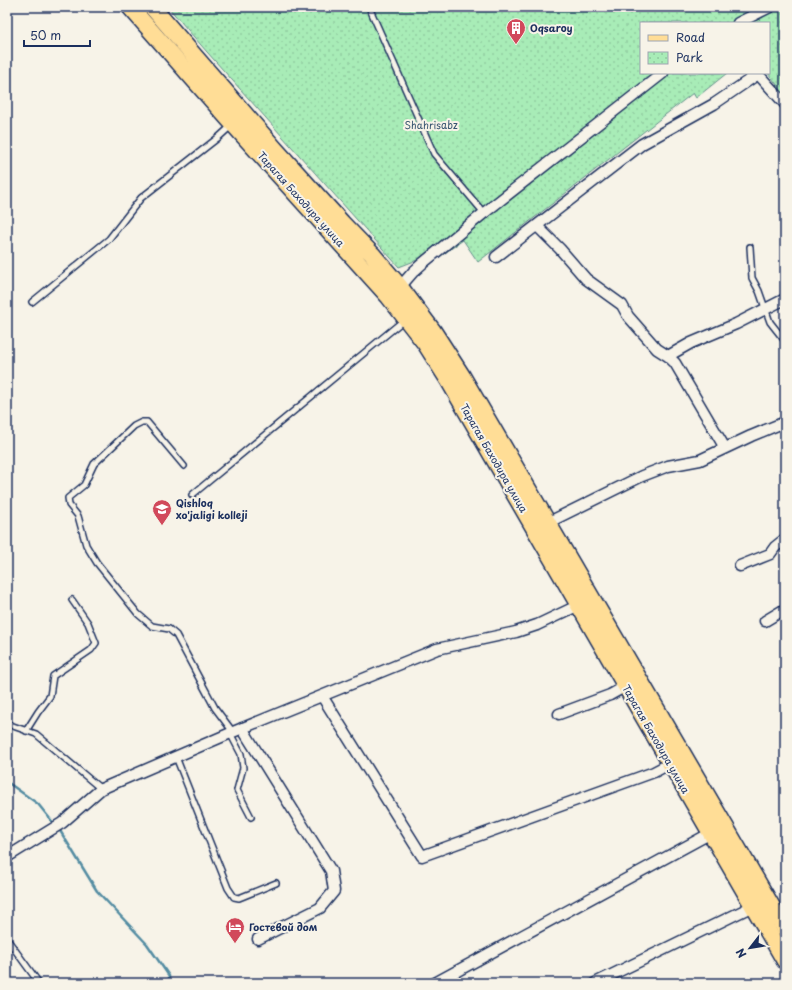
<svg xmlns="http://www.w3.org/2000/svg" width="792" height="990" font-family="'Playpen Sans',sans-serif">
  <style>
    .park { fill: url(#park-dots); stroke: #628e8a }
    .lines { fill: none; stroke-linecap: round; stroke-linejoin: round }
    .stream { stroke: #538ca2; stroke-width: 2.5 }
    .service-casing { stroke: #1b2f5e; stroke-width: 8 }
    .minor-casing { stroke: #1b2f5e; stroke-width: 13 }
    .primary-casing { stroke: #1b2f5e; stroke-width: 19 }
    .service { stroke: #f7f3e8; stroke-width: 5 }
    .minor { stroke: #f7f3e8; stroke-width: 10 }
    .primary { stroke: #ffdd96; stroke-width: 16 }
    .labels { text-anchor: middle; stroke-width: 4; stroke-linejoin: round; paint-order: stroke }
    .poi-label { font-size: 10px; font-weight: bold; fill: #1b2f5e; stroke: #f7f3e8; text-anchor: start }
    .park-label { font-size: 10px; fill: #375570; stroke: #f7f3e8 }
    .street-label { font-size: 10px; fill: #1b2f5e; stroke: #f7f3e8 }
  </style>
  <defs>
    <pattern id="park-dots" width="8" height="8" patternUnits="userSpaceOnUse"><rect width="8" height="8" fill="#a8ecb7"/><path d="M2 2h.1M6 6h.1" fill="none" stroke="#90cba0" stroke-width="1.8" stroke-linecap="round"/></pattern>
  </defs>
  <rect width="100%" height="100%" fill="#f7f3e8"/>
  <filter id="ink" filterUnits="userSpaceOnUse"><feTurbulence type="fractalNoise" baseFrequency=".025" numOctaves="2"/><feDisplacementMap in="SourceGraphic" scale="8" xChannelSelector="R" yChannelSelector="G"/><feConvolveMatrix kernelMatrix="1 2 1 2 8 2 1 2 1" color-interpolation-filters="sRGB"/></filter>
  <g filter="url(#ink)">
    <path class="park" d="M168,7H785V95L768,73L769,23H641V73H727L696,98L693,93L478,262L463,240L423,269L417,260L399,267L207,52Z"/>
    <g class="lines">
      <path class="stream" d="M7,782L38,804L55,825
        M59,829L97,891L147,944L169,976V983"/>
      <defs>
        <path id="service" d="M369,7L434,154L484,213
          M750,247L752,278L759,291L770,322L785,341
          M32,302L109,239L141,198L219,137L231,126
          M184,466L147,422H142L134,426L94,464L84,485L68,498L69,505L78,516L86,545L97,563L138,614L152,626L169,629L176,635L215,708L233,732
          M192,495L404,320
          M7,722L13,726L36,734L101,789
          M26,731L38,712L50,696L53,676L91,650L96,643L88,623L72,600
          M230,733L241,754L243,768L237,790L251,817
          M176,757L228,888L234,897L239,898L276,883
          M7,939L39,983"/>
        <path id="minor" d="M738,23L770,7
          M537,226L560,249L586,279L622,305L628,316L657,349L668,356L675,363L725,448
          M496,257L642,144L714,104L758,74L785,104
          M396,291L400,287L413,272L423,263L484,213L663,73
          M668,356L691,343L736,324L785,299
          M547,523L642,476L668,466L700,460L751,436L785,422
          M740,566L770,554L775,547L785,539
          M765,621L785,609
          M322,696L422,856L654,772L671,763
          M559,714L610,695L626,686
          M242,728L331,871L334,891L320,908L258,939
          M7,857L62,823L101,789L233,732L437,649L516,632L537,625L579,605
          M435,983L711,833
          M595,983L753,906"/>
        <path id="primary" d="M130,7L233,124L389,297L425,343L449,381L785,961
          M152,7L275,149L342,223L372,254L400,287L433,331L462,376L785,929"/>
      </defs>
      <use href="#service" class="service-casing"/>
      <use href="#minor" class="minor-casing"/>
      <use href="#primary" class="primary-casing"/>
      <use href="#service" class="service"/>
      <use href="#minor" class="minor"/>
      <use href="#primary" class="primary"/>
    </g>
  </g>
  <defs>
    <symbol id="building-pin" viewBox="-11 -11 22 30"><path d="M0 17L-7.5 6A9.5 9.5 0 1 1 7.5 6Z" fill="#d1495b" stroke="#f7f3e8"/><path d="M-4-6H4V6H1V3H-1V6H-4ZM-2.5-4.3h1.7v1.8h-1.7ZM.8-4.3h1.7v1.8H.8ZM-2.5-1h1.7V.8h-1.7ZM.8-1h1.7V.8H.8Z" fill="#fff"/></symbol>
    <symbol id="university-pin" viewBox="-11 -11 22 30"><path d="M0 17L-7.5 6A9.5 9.5 0 1 1 7.5 6Z" fill="#d1495b" stroke="#f7f3e8"/><path d="M0-5L7-2L0 1L-7-2ZM-4 1L0 2.5L4 1V4Q0 6-4 4Z" fill="#fff"/></symbol>
    <symbol id="hotel-pin" viewBox="-11 -11 22 30"><path d="M0 17L-7.5 6A9.5 9.5 0 1 1 7.5 6Z" fill="#d1495b" stroke="#f7f3e8"/><path d="M-6-4.5h1.5V1H6V5H4.5V3h-9V5H-6ZM-4 0a1.8 1.8 0 1 1 3.6 0ZM.5 0V-2.5h3Q6-2.5 6 0Z" fill="#fff"/></symbol>
  </defs>
  <g fill-rule="evenodd">
    <use href="#building-pin" x="505" y="17" width="22" height="30"/>
    <use href="#university-pin" x="151" y="498" width="22" height="30"/>
    <use href="#hotel-pin" x="224" y="916" width="22" height="30"/>
  </g>
  <g class="labels">
    <g class="poi-label">
      <text x="530" y="32">Oqsaroy</text>
      <text x="176" y="507">Qishloq<tspan x="176" dy="12">xo'jaligi kolleji</tspan></text>
      <text x="249" y="931">Гостевой дом</text>
    </g>
    <g class="park-label">
      <text x="431" y="129">Shahrisabz</text>
    </g>
    <g class="street-label">
      <text transform="translate(301 199) rotate(48)" y="4">Тарагая Баходира улица</text>
      <text transform="translate(494 458) rotate(60)" y="4">Тарагая Баходира улица</text>
      <text transform="translate(656 739) rotate(60)" y="4">Тарагая Баходира улица</text>
    </g>
  </g>
  <rect width="792" height="990" fill="none" stroke="#f7f3e8" stroke-width="24"/>
  <rect x="12" y="12" width="768" height="966" fill="none" stroke="#1b2f5e" stroke-width="1.5" filter="url(#ink)"/>
  <rect x="640" y="22" width="130" height="52" fill="#f7f3e8" stroke="#9fa5b1"/>
  <rect x="648" y="35" width="20" height="6" fill="#ffdd96" stroke="#9fa5b1"/>
  <text x="676" y="42" font-size="12" fill="#1b2f5e">Road</text>
  <rect x="648" y="52" width="20" height="12" fill="url(#park-dots)" stroke="#9fa5b1"/>
  <text x="676" y="62" font-size="12" fill="#1b2f5e">Park</text>
  <g transform="translate(750 948) rotate(239)" stroke="#f7f3e8" stroke-width="3" paint-order="stroke">
  <path d="M0-3L7 15L0 10L-7 15Z" fill="#1b2f5e"/>
  <text y="-6" font-size="11" font-weight="bold" text-anchor="middle" fill="#1b2f5e">N</text>
  </g>
  <path d="M24 40v6h66v-6" fill="none" stroke="#1b2f5e" stroke-width="2"/>
  <text x="30" y="40" font-size="12" fill="#1b2f5e" stroke="#f7f3e8" stroke-width="3" paint-order="stroke">50 m</text>
</svg>
